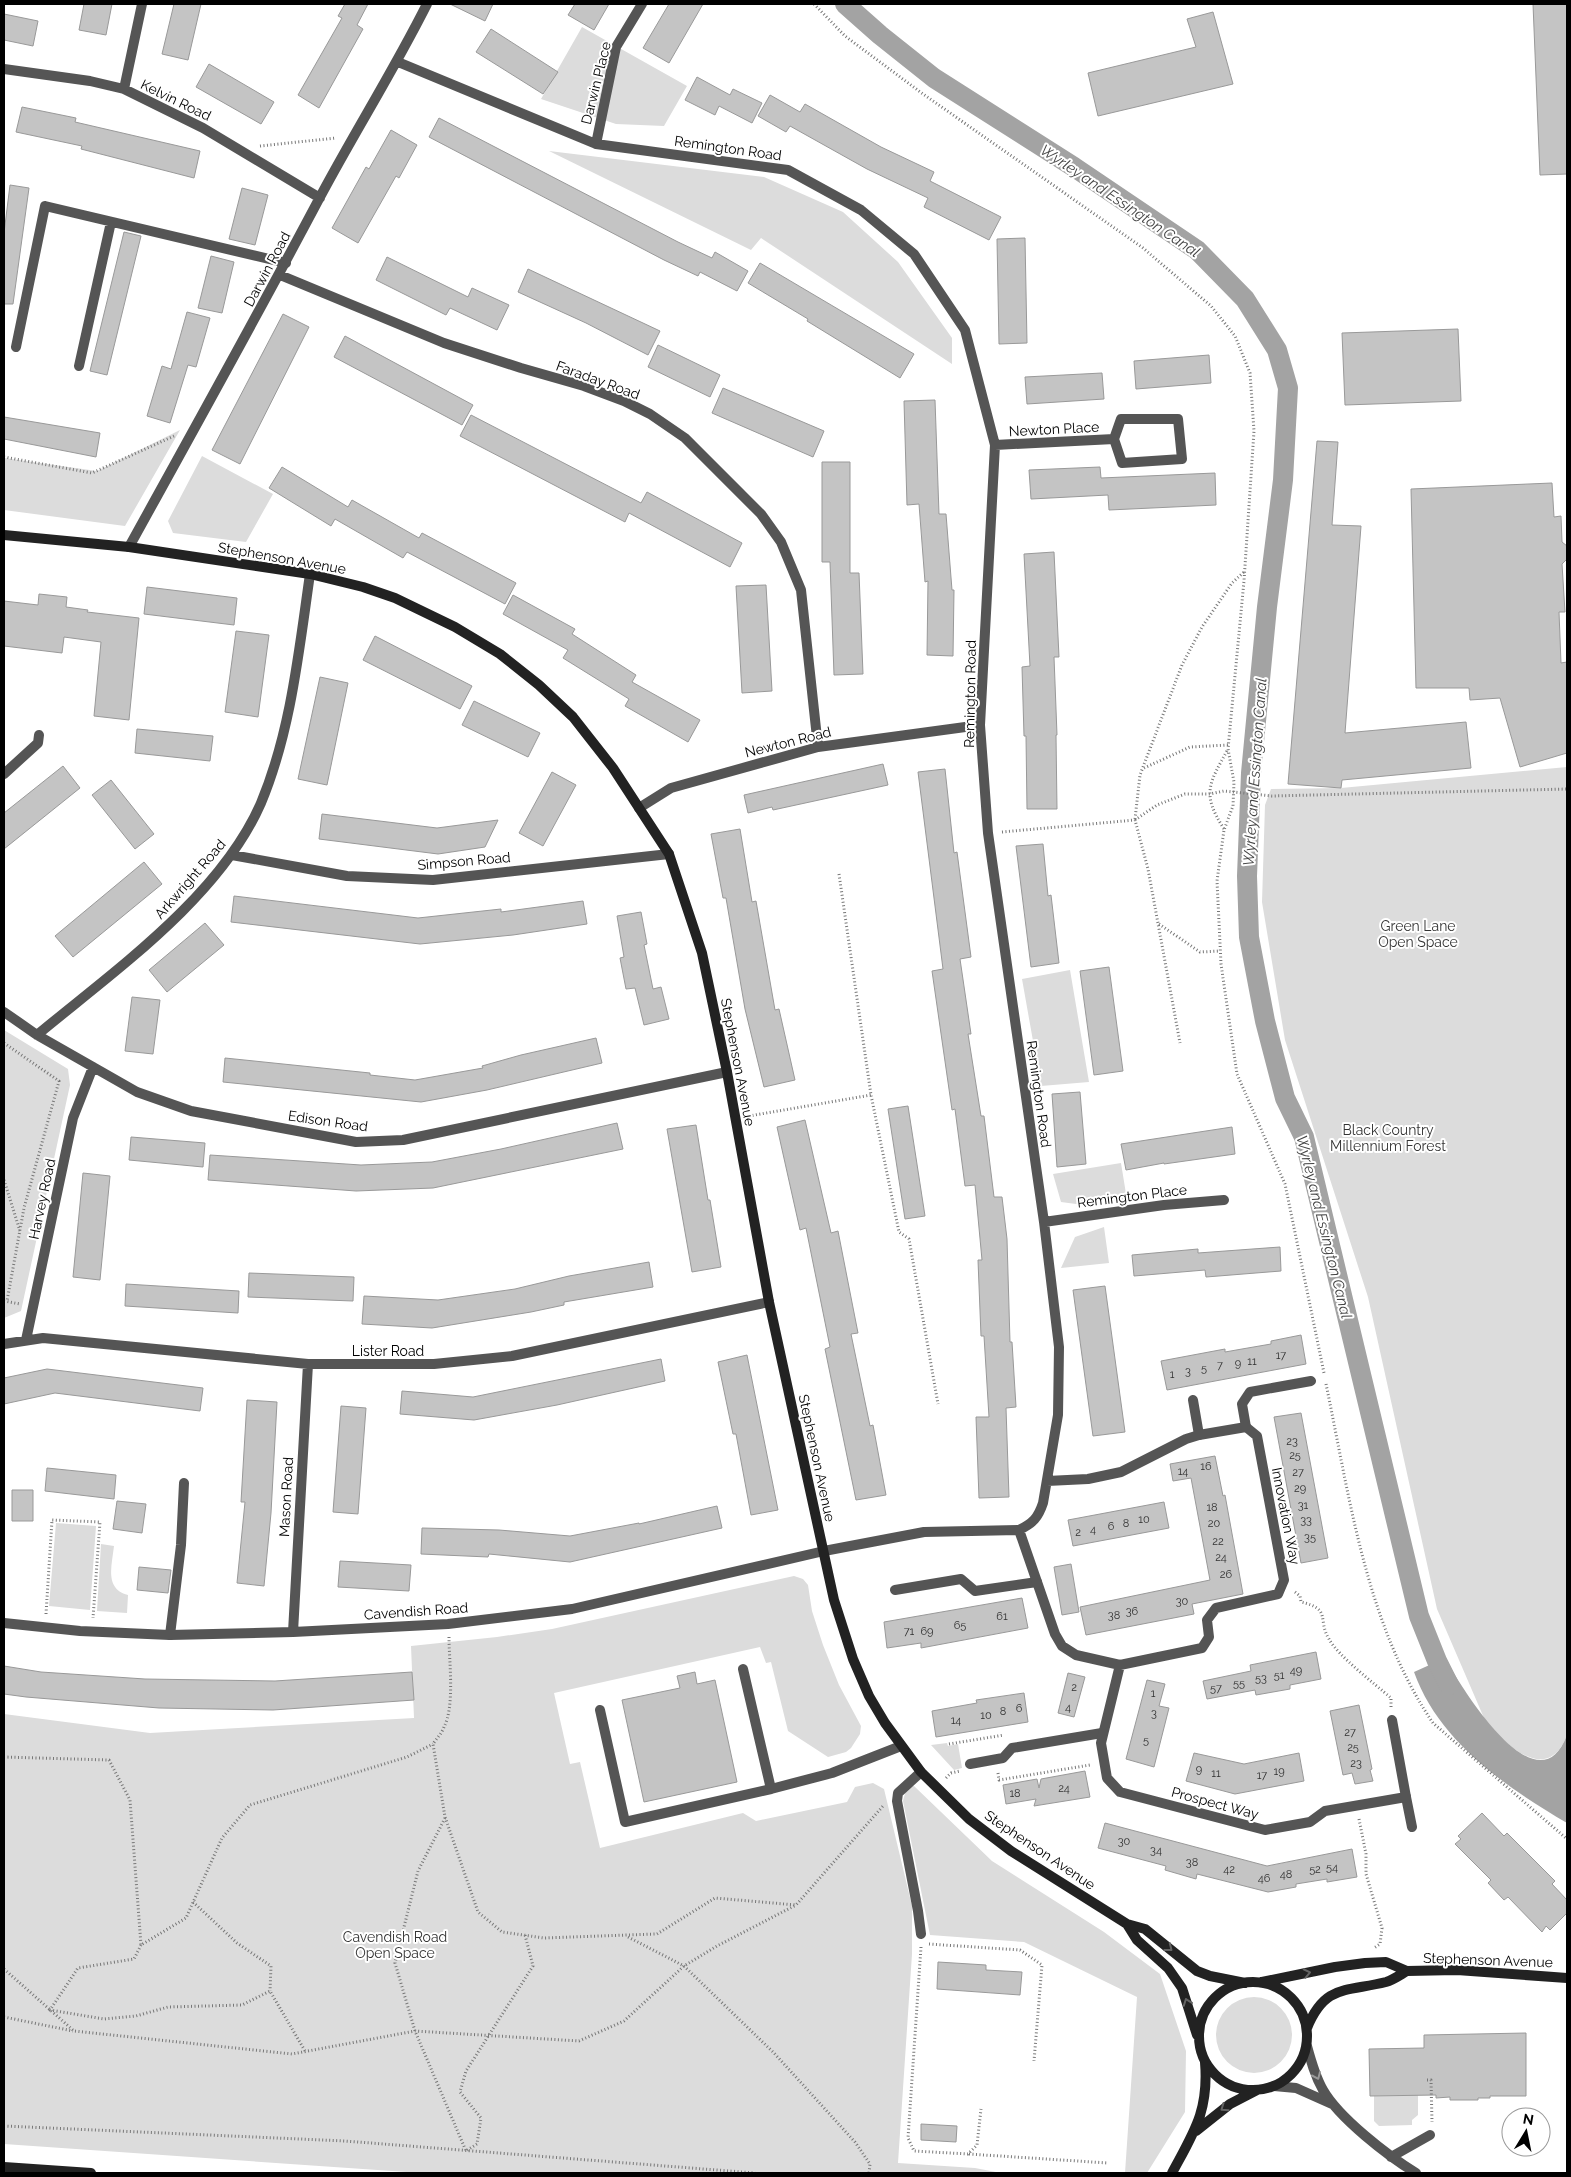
<svg xmlns="http://www.w3.org/2000/svg" width="1571" height="2177" font-family="Raleway,sans-serif">
  <style>
    .green { fill: #dcdcdc }
    .water { fill: #a3a3a3 }
    .lines { fill: none; stroke-linecap: round; stroke-linejoin: round }
    .canal { stroke: #a3a3a3; stroke-width: 20 }
    .building { fill: #c4c4c4; stroke: #999 }
    .path { stroke: #777; stroke-width: 3; stroke-dasharray: 1 2.5; stroke-linecap: butt }
    .lane { stroke: #555; stroke-width: 10 }
    .street { stroke: #555; stroke-width: 10 }
    .secondary { stroke: #222; stroke-width: 10 }
    .oneway { stroke: #646464 }
    .oneway2 { stroke: #999 }
    .labels { text-anchor: middle; stroke-width: 4; stroke-linejoin: round; paint-order: stroke }
    .number-label { font-size: 11px; fill: #313131 }
    .street-label { font-size: 14px; fill: #000; stroke: #fff }
    .park-label { font-size: 14px; fill: #333; stroke: #fff }
    .water-label { font-size: 15px; font-style: italic; fill: #444; stroke: #fff }
  </style>
  <rect width="100%" height="100%" fill="#fff"/>
  <path class="green" d="M582,27L687,86L664,126L616,124L541,99Z
    M549,151L764,177L843,212L898,262L952,338V364L761,238L751,250Z
    M180,430L125,526L4,510V458L97,471Z
    M202,456L273,494L246,542L173,533L168,521Z
    M1567,767V1735C1548,1786 1504,1745 1484,1718L1437,1609L1368,1297L1285,1040L1262,902L1265,805L1271,789L1341,788Z
    M1070,970L1089,1082L1041,1086L1022,979Z
    M4,1030L68,1069L70,1085L21,1311L4,1318Z
    M1121,1163L1127,1200L1076,1204L1061,1202L1053,1174Z
    M1104,1227L1109,1263L1061,1268L1075,1237Z
    M56,1523L96,1526L90,1610L49,1606Z
    M101,1544L114,1546C112,1565 104,1589 128,1595L127,1613L97,1611Z
    M794,1576L803,1579L808,1585L812,1611L823,1645L839,1685L861,1726L860,1734L851,1748L846,1752L828,1757L788,1731L771,1662L766,1663L760,1647L554,1693L570,1764L580,1762L600,1848L743,1813L756,1821L847,1802L855,1787L873,1783L884,1789L912,1906V1954L898,2163L975,2168L1001,2173H421L4,2144V1714L150,1733L414,1718L411,1646L497,1637L552,1629Z
    M947,1743L948,1746L958,1744L962,1768L954,1770L931,1745Z
    M914,1786L992,1861L1104,1932L1160,1974L1186,2051L1185,2112L1147,2173H1125L1137,1997L1024,1942L930,1935L903,1801C905,1793 906,1787 914,1786Z
    M1216 2035a38 38 0 1 1 76 0a38 38 0 1 1-76 0Z
    M1418,2095V2115L1412,2120V2125L1379,2126L1374,2121V2096Z"/>
  <path class="water" d="M1445,1658C1461,1687 1538,1813 1567,1735V1823C1506,1787 1439,1742 1414,1672Z"/>
  <g class="lines">
    <path class="canal" d="M845,4L880,35L934,78L1074,167L1197,250L1245,299L1277,350L1288,388L1283,480L1267,607L1251,773L1247,876L1249,937L1265,1021L1285,1098L1304,1137L1419,1616L1437,1661L1449,1685"/>
  </g>
  <path class="building" d="M84,4H112L106,35L79,30Z
    M174,4H201L188,60L162,54Z
    M345,4H368L357,25L363,29L319,108L298,95L342,18L338,16Z
    M450,4H493L485,21Z
    M575,4H609L594,30L568,15Z
    M669,4H703L669,63L643,48Z
    M1533,4H1567V174L1540,175Z
    M1213,12L1233,84L1098,116L1088,73L1196,47L1187,19Z
    M4,14L38,21L33,46L4,40Z
    M491,29L558,72L543,94L476,52Z
    M209,64L274,102L261,124L196,87Z
    M697,77L730,95L733,89L762,103L752,123L719,106L715,115L685,100Z
    M770,95L800,112L805,104L881,147L934,172L930,181L1001,217L989,240L924,207L928,198L867,169L790,126L786,132L758,116Z
    M22,107L76,118L75,122L200,151L194,178L81,149L82,146L16,132Z
    M439,118L678,242L712,258L715,252L748,271L737,291L700,272L698,276L664,260L429,137Z
    M391,130L417,145L399,178L396,176L358,243L332,228L366,167L369,169Z
    M10,185L29,188L13,304H4V233Z
    M242,188L268,195L255,245L229,239Z
    M124,232L141,236L107,375L90,371Z
    M1025,238L1027,343L999,344L997,239Z
    M211,256L234,262L222,313L198,308Z
    M387,257L468,297L472,288L509,305L497,330L450,308L446,315L376,280Z
    M760,263L914,354L900,378L807,321L808,319L748,283Z
    M528,269L660,331L648,355L586,323L518,292Z
    M187,312L210,318L196,367L188,365L170,423L147,416L162,366L171,369Z
    M283,314L309,327L240,464L212,450Z
    M1458,329L1461,401L1345,405L1342,333Z
    M345,336L473,405L462,425L334,357Z
    M658,345L720,375L710,397L648,367Z
    M1209,355L1211,383L1136,389L1134,361Z
    M1102,373L1104,399L1027,404L1025,377Z
    M723,388L824,431L813,457L712,413Z
    M935,400L939,514H946L952,590H954L953,656L927,655L928,581L925,582L919,504L907,505L904,401Z
    M471,415L641,503L647,492L742,543L730,567L629,513L625,522L460,436Z
    M4,417L100,433L96,457L4,439Z
    M1317,441L1338,442L1332,525L1361,526L1345,733L1466,722L1471,768L1342,780L1341,788L1288,784Z
    M822,462H850V573H859L863,674L834,675L830,562H822Z
    M282,467L348,507L352,500L419,538L422,533L516,583L505,604L407,552L403,558L335,519L331,526L269,488Z
    M1100,467L1101,478L1215,473L1216,505L1109,510L1108,495L1031,499L1029,470Z
    M1552,483L1554,517L1561,516L1562,542L1567,546V559L1562,564L1565,612H1559L1561,663L1567,662V753L1520,767L1500,698L1470,700L1469,688H1416L1411,489Z
    M1054,552L1059,657H1054L1057,735H1056L1057,809H1027L1026,736H1024L1022,667L1030,666L1024,554Z
    M766,585L772,691L742,693L736,586Z
    M147,587L237,598L234,625L144,614Z
    M39,594L67,597L66,607L88,610L87,612L139,618L129,720L94,716L101,642L64,637L62,653L4,646V601L38,605Z
    M513,595L575,629L572,634L636,675L632,682L700,720L688,742L625,706L629,699L563,658L568,650L503,614Z
    M236,631L269,635L258,717L225,712Z
    M375,636L472,686L460,709L363,660Z
    M320,677L348,683L327,785L298,779Z
    M474,701L540,733L528,757L462,725Z
    M137,729L213,736L210,761L135,753Z
    M883,764L888,785L773,810L772,807L748,813L744,795Z
    M63,766L80,788L4,849V813Z
    M945,769L954,853L957,852L971,957L960,959L971,1034H968L981,1116H984L994,1197H1002L1007,1239L1010,1342H1012L1016,1407L1006,1408L1009,1497L979,1498L976,1417H989L984,1336H981L978,1260H982L975,1185L965,1186L955,1109L952,1110L932,971L943,969L918,772Z
    M552,772L576,785L543,846L519,833Z
    M111,780L154,834L135,849L92,795Z
    M322,814L437,828L498,820L485,847L438,854L319,839Z
    M740,829L752,902L756,901L775,1010L779,1009L795,1080L764,1087L745,1009L726,898H723L711,834Z
    M1043,844L1048,896L1051,895L1059,963L1031,967L1016,846Z
    M144,862L162,884L73,957L55,936Z
    M234,896L418,918L501,909V912L583,901L587,924L513,935L420,944L231,922Z
    M641,912L647,944L644,945L653,989L661,987L669,1019L644,1025L635,988L626,989L620,958L624,957L617,916Z
    M205,923L224,945L167,992L149,970Z
    M1109,967L1123,1071L1094,1075L1080,971Z
    M132,997L160,1000L153,1054L125,1051Z
    M596,1038L602,1063L487,1090L421,1102L223,1082L225,1058L370,1073V1075L415,1080L483,1068L482,1066L521,1055Z
    M1080,1092L1086,1164L1057,1167L1052,1094Z
    M908,1106L925,1216L905,1219L888,1109Z
    M805,1120L831,1233L838,1231L858,1333L851,1334L870,1426L873,1425L886,1495L856,1500L825,1349L830,1347L806,1228L800,1230L777,1127Z
    M617,1123L623,1149L433,1188L356,1191L208,1180L210,1155L361,1165L432,1162L501,1149Z
    M696,1125L708,1200H710L721,1267L692,1272L667,1129Z
    M1232,1127L1235,1154L1164,1164V1163L1126,1170L1121,1144Z
    M131,1137L205,1143L203,1167L129,1160Z
    M83,1173L110,1176L100,1280L73,1277Z
    M1280,1247L1281,1271L1206,1277L1205,1270L1134,1276L1132,1255L1198,1249V1253Z
    M649,1262L653,1287L564,1302V1305L531,1312L432,1328L362,1324L364,1296L438,1300L515,1289L569,1276Z
    M249,1273L354,1277L353,1301L248,1297Z
    M126,1284L239,1291L238,1313L125,1306Z
    M1105,1286L1125,1432L1093,1436L1073,1290Z
    M1301,1335L1306,1364L1167,1390L1161,1361L1225,1349V1352L1242,1349L1271,1344V1341Z
    M747,1355L778,1510L751,1515L736,1434H733L718,1362Z
    M661,1359L665,1381L557,1405L474,1420L400,1414L402,1391L473,1397Z
    M47,1369L203,1388L200,1411L55,1393L4,1404V1378Z
    M247,1400L277,1402L271,1513L264,1586L237,1583L245,1502H241Z
    M341,1406L366,1408L358,1514L333,1512Z
    M1301,1413L1328,1558L1301,1563L1274,1417Z
    M1215,1456L1223,1496L1225,1495L1243,1594L1192,1604L1194,1614L1086,1635L1080,1607L1210,1580L1191,1478L1173,1481L1170,1464Z
    M47,1468L116,1475L114,1499L45,1491Z
    M12,1490H33V1521H12Z
    M117,1501L146,1504L142,1533L113,1529Z
    M1164,1502L1169,1528L1073,1546L1068,1520Z
    M717,1506L722,1528L570,1562L489,1554L488,1557L421,1554L422,1528L499,1530L570,1536L639,1523V1524Z
    M340,1561L411,1565L409,1591L338,1587Z
    M1071,1564L1079,1612L1062,1615L1054,1567Z
    M139,1567L171,1570L168,1593L137,1590Z
    M1022,1598L1028,1628L921,1648V1643L887,1648L884,1622Z
    M1316,1652L1321,1679L1290,1685V1689L1256,1695L1255,1690L1207,1699L1203,1681L1251,1671L1250,1665Z
    M4,1666L41,1672L145,1679L275,1681L412,1672L414,1700L273,1710L159,1708L26,1697L4,1694Z
    M695,1672L697,1684L715,1680L737,1782L644,1802L622,1700L680,1688L677,1676Z
    M1068,1673L1085,1677L1074,1717L1058,1713Z
    M1147,1680L1165,1684L1159,1706L1169,1708L1154,1767L1126,1759Z
    M1024,1693L1028,1722L936,1737L932,1711L977,1703L976,1700Z
    M1359,1705L1372,1769L1370,1770L1373,1781L1355,1784L1352,1773L1343,1775L1330,1711Z
    M1194,1753L1244,1764L1299,1753L1304,1781L1235,1794L1186,1781Z
    M1085,1771L1090,1797L1034,1806L1036,1799L1006,1804L1003,1785L1037,1779L1039,1788L1041,1779Z
    M1482,1813L1504,1836L1507,1833L1555,1881L1552,1884L1567,1900V1913L1550,1930L1546,1926L1542,1932L1508,1897L1504,1900L1488,1883L1491,1880L1455,1844L1461,1839L1458,1836Z
    M1105,1823L1267,1866L1352,1849L1357,1877L1327,1882V1879L1296,1884V1887L1268,1892L1197,1874L1196,1879L1165,1870L1166,1866L1098,1848Z
    M938,1962L986,1965V1970L1022,1972L1020,1995L937,1989Z
    M1526,2033V2096H1490V2098H1478V2100H1450V2097L1436,2098V2095L1370,2096L1369,2049L1424,2048V2035Z
    M921,2124L957,2126L956,2142L921,2140Z"/>
  <g class="lines">
    <path class="path" d="M814,4L845,36L923,94L1143,248L1211,306L1235,336L1250,373L1254,431L1244,581L1228,749L1234,782L1233,806L1224,830L1217,881L1221,964L1237,1074L1285,1184L1324,1373
      M260,146L336,138
      M4,457L92,473L174,436
      M1144,768L1190,747L1228,745
      M1135,819L1140,775L1182,665L1202,627L1232,583L1245,571
      M1135,820L1157,805L1185,794H1210L1224,791L1272,796L1567,789
      M1224,829C1201,793 1209,784 1228,749
      M1002,832L1135,820L1148,869L1180,1043
      M839,874L871,1095L899,1232L909,1239L938,1404
      M1159,924L1200,952L1220,951
      M4,1043L59,1081L24,1208L7,1301
      M749,1116L871,1095
      M4,1180L20,1231
      M4,1301L20,1304
      M1326,1384C1350,1499 1366,1624 1433,1723L1567,1839
      M1295,1592L1300,1596L1301,1602C1332,1609 1317,1619 1329,1639C1338,1656 1375,1684 1391,1698V1707
      M46,1614L52,1520L100,1522L93,1618
      M449,1637C449,1661 455,1706 444,1727C442,1733 437,1738 433,1744L445,1817L478,1912L502,1932L544,1938L657,1934L715,1898L796,1905L883,1806
      M949,1744L1004,1735
      M4,1757L109,1760L130,1800L141,1945L186,1918L222,1838L250,1805L407,1757L433,1744
      M998,1773L999,1780L1090,1765
      M946,1778L951,1773L960,1771
      M445,1818L418,1871L395,1963L415,2031L466,2151L477,2144L481,2118L460,2092L466,2071L533,1966L525,1935
      M1359,1819L1366,1854V1874L1382,1928L1380,1944L1374,1948
      M193,1902L237,1943L271,1966L270,1991
      M628,1937L684,1966L774,2053L855,2142L870,2164L869,2173
      M929,1944L1020,1950L1042,1965L1034,2061
      M141,1945L134,1959L78,1968L50,2010L104,2019L136,2016L168,2007L242,2005L270,1991L305,2051
      M921,1947L908,2138L914,2151L968,2154L977,2145L981,2109
      M4,1969L74,2031L292,2054L415,2031L579,2041L624,2021L684,1966L717,1946L796,1905
      M4,2017L73,2031
      M1427,2080H1431L1432,2122
      M4,2126L345,2141L755,2173
      M969,2154L1108,2163"/>
    <path class="lane" d="M16,347L45,206L286,263
      M79,366L111,222
      M4,774L38,743L39,735
      M1193,1400L1199,1435
      M1246,1427L1242,1404L1250,1392L1311,1381
      M895,1590L961,1579L975,1591L1037,1582
      M170,1635L181,1545L184,1483
      M743,1669L771,1789L832,1773L901,1746
      M600,1710L625,1822L771,1789
      M970,1764L1003,1758L1012,1748L1102,1733
      M1406,1797L1412,1827
      M921,1934L918,1911L897,1801L898,1793L921,1772
      M1307,2046C1311,2061 1315,2076 1323,2090C1339,2118 1388,2156 1416,2173
      M1274,2086L1296,2088L1332,2104
      M1391,2157L1430,2135"/>
    <path class="street" d="M4,69L90,81L124,89L203,128L320,198
      M124,89L142,4
      M596,144L616,47L642,4
      M280,275L444,343L521,368L584,386L624,401L650,414L685,438L761,514L781,542L801,590L818,747
      M995,445L1114,439L1121,419H1178L1182,459L1122,463L1114,439
      M129,547C193,431 257,316 319,199C354,133 394,70 427,4
      M639,808L671,788L818,747L980,725
      M232,855L347,876L433,880L669,854
      M4,1012L37,1035L137,1092L191,1111L356,1142L403,1140L727,1072
      M37,1035C114,971 220,897 261,803C291,731 299,650 310,574
      M1044,1222L1164,1205L1224,1200
      M26,1340L73,1118L93,1067
      M4,1344L43,1338L308,1364H434L512,1356L769,1302
      M1019,1530L1055,1634L1062,1646L1076,1655L1120,1665L1202,1648L1209,1637L1207,1620L1216,1608L1278,1594L1284,1580L1257,1436L1246,1427L1199,1435L1186,1439L1121,1472L1088,1479L1047,1481
      M4,1623L80,1631L170,1635L293,1632L448,1624L572,1609L824,1551L924,1532L1019,1530C1033,1523 1038,1518 1043,1503L1058,1415L1059,1347L1044,1222L988,833L980,725L995,445L965,330L914,254L861,210L788,170L596,144L398,62
      M293,1632L308,1364
      M1120,1665L1101,1743L1107,1778L1120,1792L1265,1830L1310,1822L1325,1811L1406,1797L1392,1720"/>
    <path class="secondary" d="M4,535L129,547L310,574L363,587L395,598L455,627L500,654L539,685L573,717L613,768L669,854L702,953L727,1072L769,1302L834,1600L853,1659L869,1696L885,1723L921,1772L969,1819L1011,1851L1127,1924L1145,1929L1197,1971L1210,1976L1245,1983
      M1127,1924L1137,1940L1168,1968L1182,1988L1197,2035
      M1262,1982L1335,1967L1365,1963L1386,1962L1407,1971L1457,1970L1567,1978
      M1199 2036a54 54 0 1 1 108 0a54 54 0 1 1-108 0Z
      M1307,2028C1325,1984 1346,1992 1386,1982C1393,1980 1400,1975 1407,1971
      M1196,2131L1230,2104L1257,2090
      M4,2167L91,2173
      M1172,2173C1194,2132 1209,2111 1205,2062"/>
  </g>
  <defs><path id="oneway-chevron" d="M-2-3.5L2.5 0L-2 3.5" fill="none" stroke-width="1.6" stroke-linecap="round" stroke-linejoin="round" transform="scale(1.25)"/></defs>
  <g class="oneway">
    <use href="#oneway-chevron" transform="translate(1169 1948) rotate(38)"/>
    <use href="#oneway-chevron" transform="translate(1307 1973) rotate(-12)"/>
    <use href="#oneway-chevron" transform="translate(1187 2002) rotate(-110)"/>
    <use href="#oneway-chevron" transform="translate(1224 2108) rotate(145)"/>
  </g>
  <use class="oneway2" href="#oneway-chevron" transform="translate(1317 2076) rotate(66)"/>
  <g class="labels">
    <g class="number-label">
      <text x="1281" y="1359">17</text>
      <text x="1252" y="1365">11</text>
      <text x="1238" y="1367">9</text>
      <text x="1220" y="1369">7</text>
      <text x="1204" y="1372">5</text>
      <text x="1188" y="1375">3</text>
      <text x="1172" y="1378">1</text>
      <text x="1292" y="1445">23</text>
      <text x="1295" y="1459">25</text>
      <text x="1206" y="1470">16</text>
      <text x="1183" y="1475">14</text>
      <text x="1298" y="1476">27</text>
      <text x="1300" y="1492">29</text>
      <text x="1303" y="1509">31</text>
      <text x="1212" y="1511">18</text>
      <text x="1144" y="1523">10</text>
      <text x="1306" y="1524">33</text>
      <text x="1126" y="1527">8</text>
      <text x="1214" y="1527">20</text>
      <text x="1111" y="1530">6</text>
      <text x="1093" y="1533">4</text>
      <text x="1078" y="1536">2</text>
      <text x="1310" y="1541">35</text>
      <text x="1218" y="1545">22</text>
      <text x="1221" y="1561">24</text>
      <text x="1226" y="1578">26</text>
      <text x="1182" y="1605">30</text>
      <text x="1132" y="1615">36</text>
      <text x="1114" y="1619">38</text>
      <text x="1002" y="1620">61</text>
      <text x="960" y="1629">65</text>
      <text x="909" y="1635">71</text>
      <text x="927" y="1635">69</text>
      <text x="1296" y="1674">49</text>
      <text x="1279" y="1679">51</text>
      <text x="1261" y="1682">53</text>
      <text x="1239" y="1687">55</text>
      <text x="1074" y="1691">2</text>
      <text x="1216" y="1692">57</text>
      <text x="1153" y="1697">1</text>
      <text x="1068" y="1711">4</text>
      <text x="1019" y="1712">6</text>
      <text x="1003" y="1715">8</text>
      <text x="1154" y="1717">3</text>
      <text x="986" y="1719">10</text>
      <text x="956" y="1724">14</text>
      <text x="1350" y="1736">27</text>
      <text x="1146" y="1744">5</text>
      <text x="1353" y="1751">25</text>
      <text x="1356" y="1767">23</text>
      <text x="1199" y="1773">9</text>
      <text x="1279" y="1775">19</text>
      <text x="1216" y="1777">11</text>
      <text x="1262" y="1779">17</text>
      <text x="1064" y="1792">24</text>
      <text x="1015" y="1797">18</text>
      <text x="1124" y="1845">30</text>
      <text x="1156" y="1854">34</text>
      <text x="1192" y="1866">38</text>
      <text x="1332" y="1871">54</text>
      <text x="1229" y="1873">42</text>
      <text x="1315" y="1873">52</text>
      <text x="1286" y="1878">48</text>
      <text x="1264" y="1882">46</text>
    </g>
    <g class="street-label">
      <text transform="translate(596 83) rotate(-76)" y="5">Darwin Place</text>
      <text transform="translate(176 100) rotate(26)" y="5">Kelvin Road</text>
      <text transform="translate(728 148) rotate(8)" y="5">Remington Road</text>
      <text transform="translate(267 269) rotate(-62)" y="5">Darwin Road</text>
      <text transform="translate(598 380) rotate(20)" y="5">Faraday Road</text>
      <text transform="translate(1054 429) rotate(-3)" y="5">Newton Place</text>
      <text transform="translate(282 558) rotate(10)" y="5">Stephenson Avenue</text>
      <text transform="translate(970 694) rotate(-89)" y="5">Remington Road</text>
      <text transform="translate(788 742) rotate(-14)" y="5">Newton Road</text>
      <text transform="translate(464 861) rotate(-5)" y="5">Simpson Road</text>
      <text transform="translate(190 879) rotate(-49)" y="5">Arkwright Road</text>
      <text transform="translate(738 1062) rotate(79)" y="5">Stephenson Avenue</text>
      <text transform="translate(1039 1094) rotate(82)" y="5">Remington Road</text>
      <text transform="translate(328 1121) rotate(8)" y="5">Edison Road</text>
      <text transform="translate(1132 1196) rotate(-7)" y="5">Remington Place</text>
      <text transform="translate(42 1199) rotate(-78)" y="5">Harvey Road</text>
      <text x="388" y="1356">Lister Road</text>
      <text transform="translate(817 1458) rotate(78)" y="5">Stephenson Avenue</text>
      <text transform="translate(286 1497) rotate(-87)" y="5">Mason Road</text>
      <text transform="translate(1286 1516) rotate(79)" y="5">Innovation Way</text>
      <text transform="translate(416 1611) rotate(-4)" y="5">Cavendish Road</text>
      <text transform="translate(1215 1803) rotate(15)" y="5">Prospect Way</text>
      <text transform="translate(1040 1850) rotate(34)" y="5">Stephenson Avenue</text>
      <text transform="translate(1488 1960) rotate(2)" y="5">Stephenson Avenue</text>
    </g>
    <g class="park-label">
      <text x="1418" y="931">Green Lane<tspan x="1418" dy="16">Open Space</tspan></text>
      <text x="1388" y="1135">Black Country<tspan x="1388" dy="16">Millennium Forest</tspan></text>
      <text x="395" y="1942">Cavendish Road<tspan x="395" dy="16">Open Space</tspan></text>
    </g>
    <g class="water-label">
      <text transform="translate(1120 201) rotate(34)" y="5">Wyrley and Essington Canal</text>
      <text transform="translate(1255 772) rotate(-86)" y="5">Wyrley and Essington Canal</text>
      <text transform="translate(1324 1227) rotate(76)" y="5">Wyrley and Essington Canal</text>
    </g>
  </g>
  <rect width="1571" height="2177" fill="none" stroke="#000000" stroke-width="10"/>
  <g transform="translate(1526 2132) rotate(10)"><circle r="24" fill="#ffffff" stroke="#999999"/>
  <path d="M0-4L9 19L0 12L-9 19Z" fill="#000000"/>
  <text y="-8" font-size="14" font-weight="bold" text-anchor="middle" fill="#000000">N</text>
  </g>
</svg>
